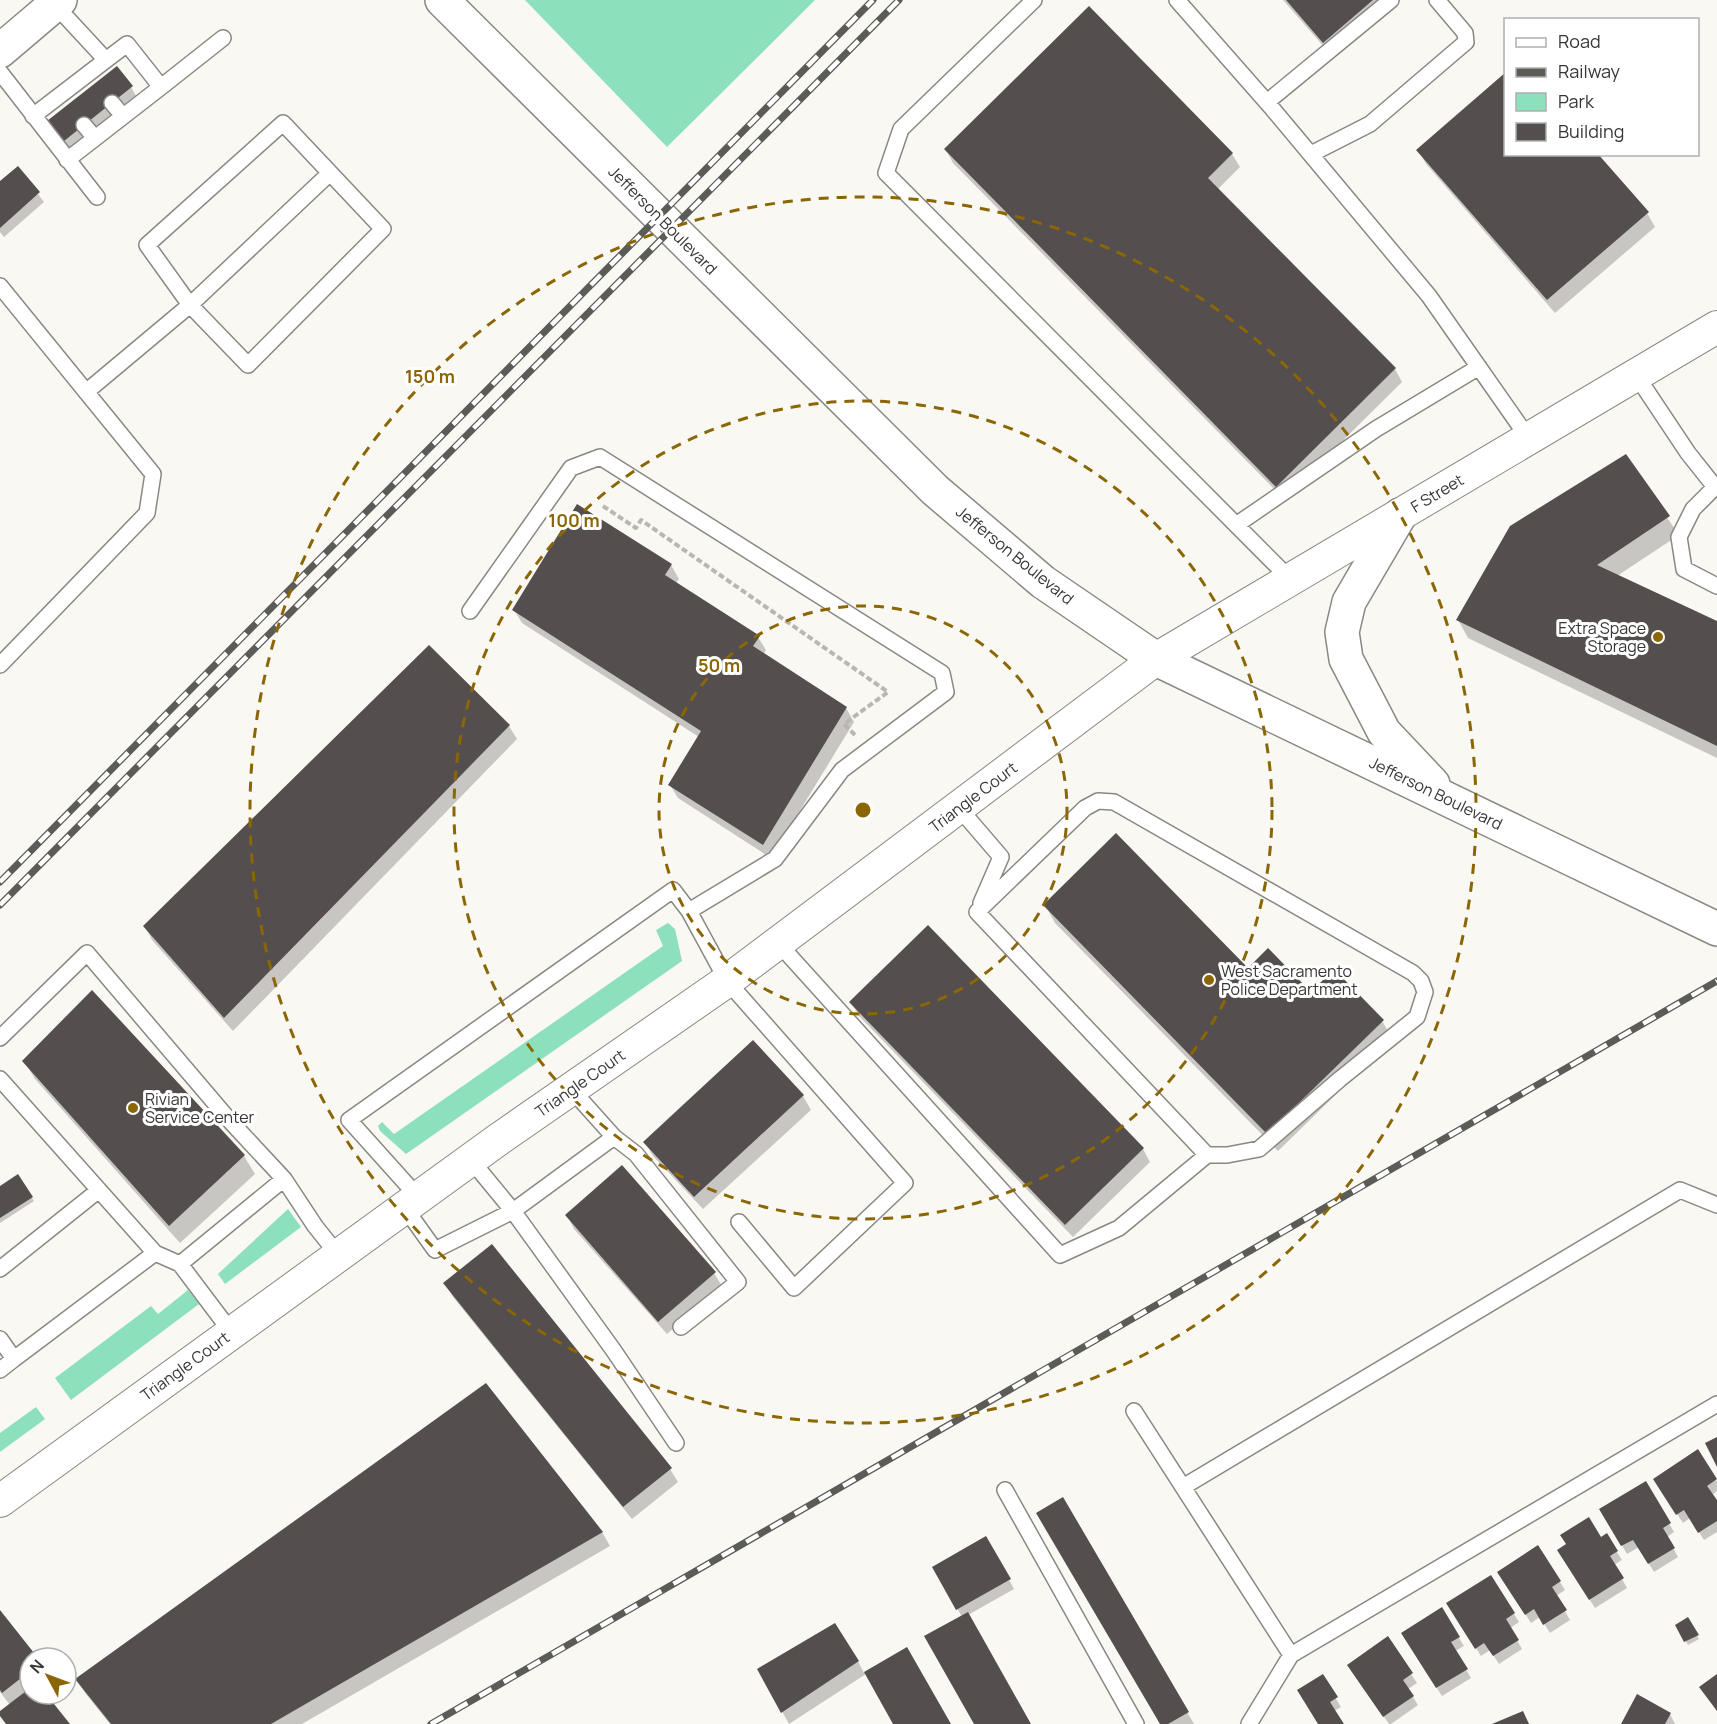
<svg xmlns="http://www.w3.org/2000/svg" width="1717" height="1724" font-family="Manrope,sans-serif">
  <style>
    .green { fill: #8de0bc }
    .shadow { fill: #0003 }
    .building { fill: #544f4e }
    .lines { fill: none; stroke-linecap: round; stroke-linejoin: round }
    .service-casing { stroke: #898883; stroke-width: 18 }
    .minor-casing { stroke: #898883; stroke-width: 34 }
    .secondary-casing { stroke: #898883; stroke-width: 36 }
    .path { stroke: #b8b7b3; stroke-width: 4; stroke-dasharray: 6 3; stroke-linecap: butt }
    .service { stroke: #fff; stroke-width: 15 }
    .minor { stroke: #fff; stroke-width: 32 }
    .secondary { stroke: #fff; stroke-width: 33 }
    .rail-casing { stroke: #5b5b58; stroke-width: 7 }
    .rail { stroke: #fff; stroke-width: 4.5; stroke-dasharray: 14; stroke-linecap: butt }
    .ring { fill: none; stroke: #8b6605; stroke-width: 3; stroke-dasharray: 10 8 }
    .poi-dot { fill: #8b6605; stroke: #fff; stroke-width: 2 }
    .labels { text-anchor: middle; stroke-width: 6; stroke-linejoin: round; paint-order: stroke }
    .street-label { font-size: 16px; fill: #363634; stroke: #fff }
    .poi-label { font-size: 16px; fill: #363634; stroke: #fff; text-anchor: start }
    .centre { fill: #8b6605; stroke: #fff; stroke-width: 3 }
    .ring-label { font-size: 18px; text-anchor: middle; font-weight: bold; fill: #8b6605; stroke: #fff; stroke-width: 6; stroke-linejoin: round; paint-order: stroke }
  </style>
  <rect width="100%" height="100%" fill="#faf8f3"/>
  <path class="green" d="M525,0H815L667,147Z
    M668,923L675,929L682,961L406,1154L380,1131L378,1126L382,1122L394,1134L663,946L656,930Z
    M288,1209L301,1227L225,1284L218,1274Z
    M188,1290L199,1304L71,1400L55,1378L151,1306L158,1314Z
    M36,1407L45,1419L0,1452V1433Z"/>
  <path class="shadow" d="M1283,0H1396L1332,56Z
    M1089,8L1232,154L1240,167L1218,189L1395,369L1402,382L1284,499L953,163L946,150Z
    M131,87L136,96L69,149L49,121Z
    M1418,150L1506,154L1647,213L1655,227L1555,313L1426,164Z
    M18,168L44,202L4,237L0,232V183Z
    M1625,456L1679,535L1617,576L1717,622V758L1468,638L1458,620Z
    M671,565L679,579L676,583L758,637L766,650L763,655L846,708L854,722L771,858L678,798L670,785L699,737L522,623L514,610Z
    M509,726L517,739L233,1031L152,940L145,927Z
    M1045,905L1248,970L1382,1021L1393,1039L1278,1151L1055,923Z
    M851,1002L1143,1149L1150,1162L1073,1237L859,1016Z
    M753,1042L803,1096L811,1110L703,1209L653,1156L645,1142Z
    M24,1061L244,1156L255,1174L180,1243L35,1079Z
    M18,1176L34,1201L0,1223V1187Z
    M567,1215L714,1273L722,1286L667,1334L574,1229Z
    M445,1284L670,1469L678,1482L632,1519L453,1297Z
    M486,1386L602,1532L610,1546L302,1724H110L85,1693L77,1680Z
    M1698,1451L1717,1482V1491L1712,1495L1717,1503V1532L1704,1540L1690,1518L1683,1523L1660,1488Z
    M1645,1483L1674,1532L1667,1537L1678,1557L1654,1572L1639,1547L1627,1554L1601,1510Z
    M1062,1499L1194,1724H1161Z
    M1606,1535L1622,1560L1614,1565L1627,1588L1595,1608L1564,1559L1568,1545L1601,1539Z
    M986,1538L1014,1589L968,1615L1030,1724H976L962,1617L934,1567Z
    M1491,1577L1519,1622L1510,1628L1522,1649L1499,1664L1490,1650L1481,1656L1453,1612Z
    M1504,1581L1560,1582L1565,1590L1556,1596L1570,1620L1550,1633L1540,1617L1531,1623Z
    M1441,1609L1464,1646L1455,1651L1471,1678L1442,1696L1408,1642Z
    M0,1612L36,1658H30V1694H44L68,1724H6L0,1713L10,1705L0,1692Z
    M1687,1619L1699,1639L1688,1645L1677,1625Z
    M1387,1638L1417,1683L1408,1689L1418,1705L1391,1724H1389L1354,1674Z
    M906,1649L949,1724H895L866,1674L789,1724L759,1670L858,1661L864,1673Z
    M1322,1676L1341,1707L1334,1711L1342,1724H1320Z
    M1638,1696L1670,1714L1675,1724H1622Z"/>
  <path class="building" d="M1286,0H1373L1323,43Z
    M1089,6L1233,153L1208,178L1396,368L1276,487L944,149Z
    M117,66L133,86L64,141L47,121Z
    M1506,72V154H1598L1649,212L1547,300L1416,150Z
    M18,166L40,192L0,228V181Z
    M1626,454L1670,516L1597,565L1717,621V746L1456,620L1510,526Z
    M577,504L672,564L665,575L760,636L753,646L847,707L763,845L668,785L701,731L512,610Z
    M429,645L510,725L224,1018L143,926Z
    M1116,833L1248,968L1268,948L1311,992L1334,969L1384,1020L1267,1134L1043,905Z
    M928,925L1144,1148L1065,1225L849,1002Z
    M92,990L245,1155L169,1226L22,1061Z
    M753,1040L804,1095L694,1197L643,1142Z
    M622,1165L716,1272L658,1322L565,1215Z
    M18,1174L33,1197L0,1218V1186Z
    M492,1244L672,1468L623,1507L443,1283Z
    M486,1383L603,1532L271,1724H111L75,1679Z
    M1717,1437V1467L1705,1443Z
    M1698,1449L1717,1479L1707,1486L1717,1500V1521L1698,1533L1684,1510L1676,1515L1653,1479Z
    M1646,1481L1671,1523L1663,1528L1675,1548L1648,1564L1633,1540L1621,1546L1599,1509Z
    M1063,1497L1189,1712L1168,1724H1160L1036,1513Z
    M1589,1517L1601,1537L1607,1533L1618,1551L1610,1556L1624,1578L1589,1600L1557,1550L1566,1544L1560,1535Z
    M986,1536L1011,1579L956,1610L932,1567Z
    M1538,1545L1561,1581L1552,1587L1567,1610L1543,1625L1534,1609L1525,1615L1497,1572Z
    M1491,1575L1515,1613L1506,1619L1519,1640L1493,1656L1484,1643L1475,1649L1446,1603Z
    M1442,1607L1460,1637L1451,1642L1468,1669L1436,1688L1401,1633Z
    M0,1610L38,1658H30V1671L2,1693L0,1690Z
    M968,1612L1031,1724H974L924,1636Z
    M1688,1617L1699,1635L1684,1642L1675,1625Z
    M835,1623L859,1661L781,1713L757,1669Z
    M1388,1636L1413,1673L1403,1680L1414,1696L1383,1717L1347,1665Z
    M907,1647L951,1724H893L864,1672Z
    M1323,1674L1338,1697L1330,1702L1344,1724H1318L1297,1690Z
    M1717,1674V1711L1699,1687Z
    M30,1688V1694H46L70,1724H6L0,1716V1711Z
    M1637,1694L1671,1713L1665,1724H1621Z
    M1523,1711L1529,1724H1492Z"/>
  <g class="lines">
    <defs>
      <path id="service" d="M1034,0L901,129L886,173L1291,580
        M1177,0L1271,107L1429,296L1529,439
        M55,5L106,60L127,44L161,87L67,160
        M0,72L97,197
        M161,87L223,38
        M1267,102L1391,0
        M112,103L123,116
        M33,116L106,60
        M84,125L95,138
        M1311,154L1370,124L1466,42L1465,33L1437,0
        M0,286L153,474L147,513L0,665
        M1636,375L1688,453L1715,487L1693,509L1679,537L1684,569L1717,586
        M86,392L190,305L248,365L383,229L283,123L147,245L190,305L330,173
        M1236,525L1376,429L1479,367
        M470,611L571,468L600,457L942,673L946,692L842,770L775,859L689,911L727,981L905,1183L794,1288L739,1222
        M959,808L1001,857L981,903
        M977,912L1085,808L1098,801L1114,802L1413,973L1421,981L1425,992L1417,1017L1340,1079L1259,1149L1227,1155H1207
        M778,943L1060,1255L1119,1228L1207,1155L977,912
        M0,1038L87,953L231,1122L284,1179L315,1226L339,1256
        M0,1079L155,1253L180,1264L232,1333
        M614,1137L636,1154L738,1282L681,1327
        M471,1160L513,1211L614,1137L571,1089
        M419,1198L349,1120L673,890L689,911
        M405,1208L435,1250L513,1211L614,1351L676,1443
        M180,1264L284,1179
        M0,1269L99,1190
        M0,1339L14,1359L155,1253
        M0,1370L14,1359
        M1134,1411L1291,1655L1249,1724
        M1183,1487L1680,1190L1717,1205
        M1005,1490L1136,1724
        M1291,1655L1717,1404"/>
      <path id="minor" d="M0,1501L499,1139L727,981L1156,659L1717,327"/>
      <path id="secondary" d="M442,0L935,490L1043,582L1156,659L1717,929
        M0,51L60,0
        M1400,515L1349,602L1342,632L1346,659L1384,732L1433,784"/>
    </defs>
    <use href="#service" class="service-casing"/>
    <use href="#minor" class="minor-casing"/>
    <use href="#secondary" class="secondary-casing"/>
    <path class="path" d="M603,506L636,528L641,520L888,692L844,724L855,735"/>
    <use href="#service" class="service"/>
    <use href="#minor" class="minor"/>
    <use href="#secondary" class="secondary"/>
    <defs>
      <path id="rail" d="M0,882L873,0
        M0,905L899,0
        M431,1724L1717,981"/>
    </defs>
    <use href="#rail" class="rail-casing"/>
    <use href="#rail" class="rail"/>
  </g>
  <g class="ring">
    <circle cx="863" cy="810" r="204"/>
    <circle cx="863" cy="810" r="409"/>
    <circle cx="863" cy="810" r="613"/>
  </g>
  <g class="poi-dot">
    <circle cx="1658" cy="637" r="6"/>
    <circle cx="1209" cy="980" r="6"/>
    <circle cx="133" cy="1108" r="6"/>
  </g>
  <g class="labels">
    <g class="street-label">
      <text transform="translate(663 220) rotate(45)" y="6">Jefferson Boulevard</text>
      <text transform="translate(1437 493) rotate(-31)" y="6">F Street</text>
      <text transform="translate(1015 555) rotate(39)" y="6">Jefferson Boulevard</text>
      <text transform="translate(1436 793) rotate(26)" y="6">Jefferson Boulevard</text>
      <text transform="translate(973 797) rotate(-37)" y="6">Triangle Court</text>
      <text transform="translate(580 1083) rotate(-35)" y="6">Triangle Court</text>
      <text transform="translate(185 1366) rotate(-36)" y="6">Triangle Court</text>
    </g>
    <g class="poi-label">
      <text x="1646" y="634" text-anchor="end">Extra Space<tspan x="1646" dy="18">Storage</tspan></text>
      <text x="1221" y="977">West Sacramento<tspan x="1221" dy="18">Police Department</tspan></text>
      <text x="145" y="1105">Rivian<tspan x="145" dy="18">Service Center</tspan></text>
    </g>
  </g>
  <circle cx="863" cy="810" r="9" class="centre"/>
  <g class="ring-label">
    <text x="430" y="383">150 m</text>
    <text x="574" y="527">100 m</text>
    <text x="719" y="672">50 m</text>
  </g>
  <rect x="1504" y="18" width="195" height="138" fill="#ffffff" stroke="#afafae" stroke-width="1.5"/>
  <rect x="1516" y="38" width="30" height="9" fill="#ffffff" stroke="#afafae" stroke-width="1.5"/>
  <text x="1558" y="48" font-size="18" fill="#363634">Road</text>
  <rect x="1516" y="68" width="30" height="9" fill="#5b5b58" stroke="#afafae" stroke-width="1.5"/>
  <text x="1558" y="78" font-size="18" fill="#363634">Railway</text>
  <rect x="1516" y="93" width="30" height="18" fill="#8de0bc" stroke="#afafae" stroke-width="1.5"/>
  <text x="1558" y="108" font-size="18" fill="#363634">Park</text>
  <rect x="1516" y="123" width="30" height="18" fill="#544f4e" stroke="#afafae" stroke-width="1.5"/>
  <text x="1558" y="138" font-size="18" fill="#363634">Building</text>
  <g transform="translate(48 1676) rotate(311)"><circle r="28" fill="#ffffff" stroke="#afafae" stroke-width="1.5"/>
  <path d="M0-4.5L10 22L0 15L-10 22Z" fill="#8b6605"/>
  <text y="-9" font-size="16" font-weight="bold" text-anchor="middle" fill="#363634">N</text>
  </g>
</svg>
